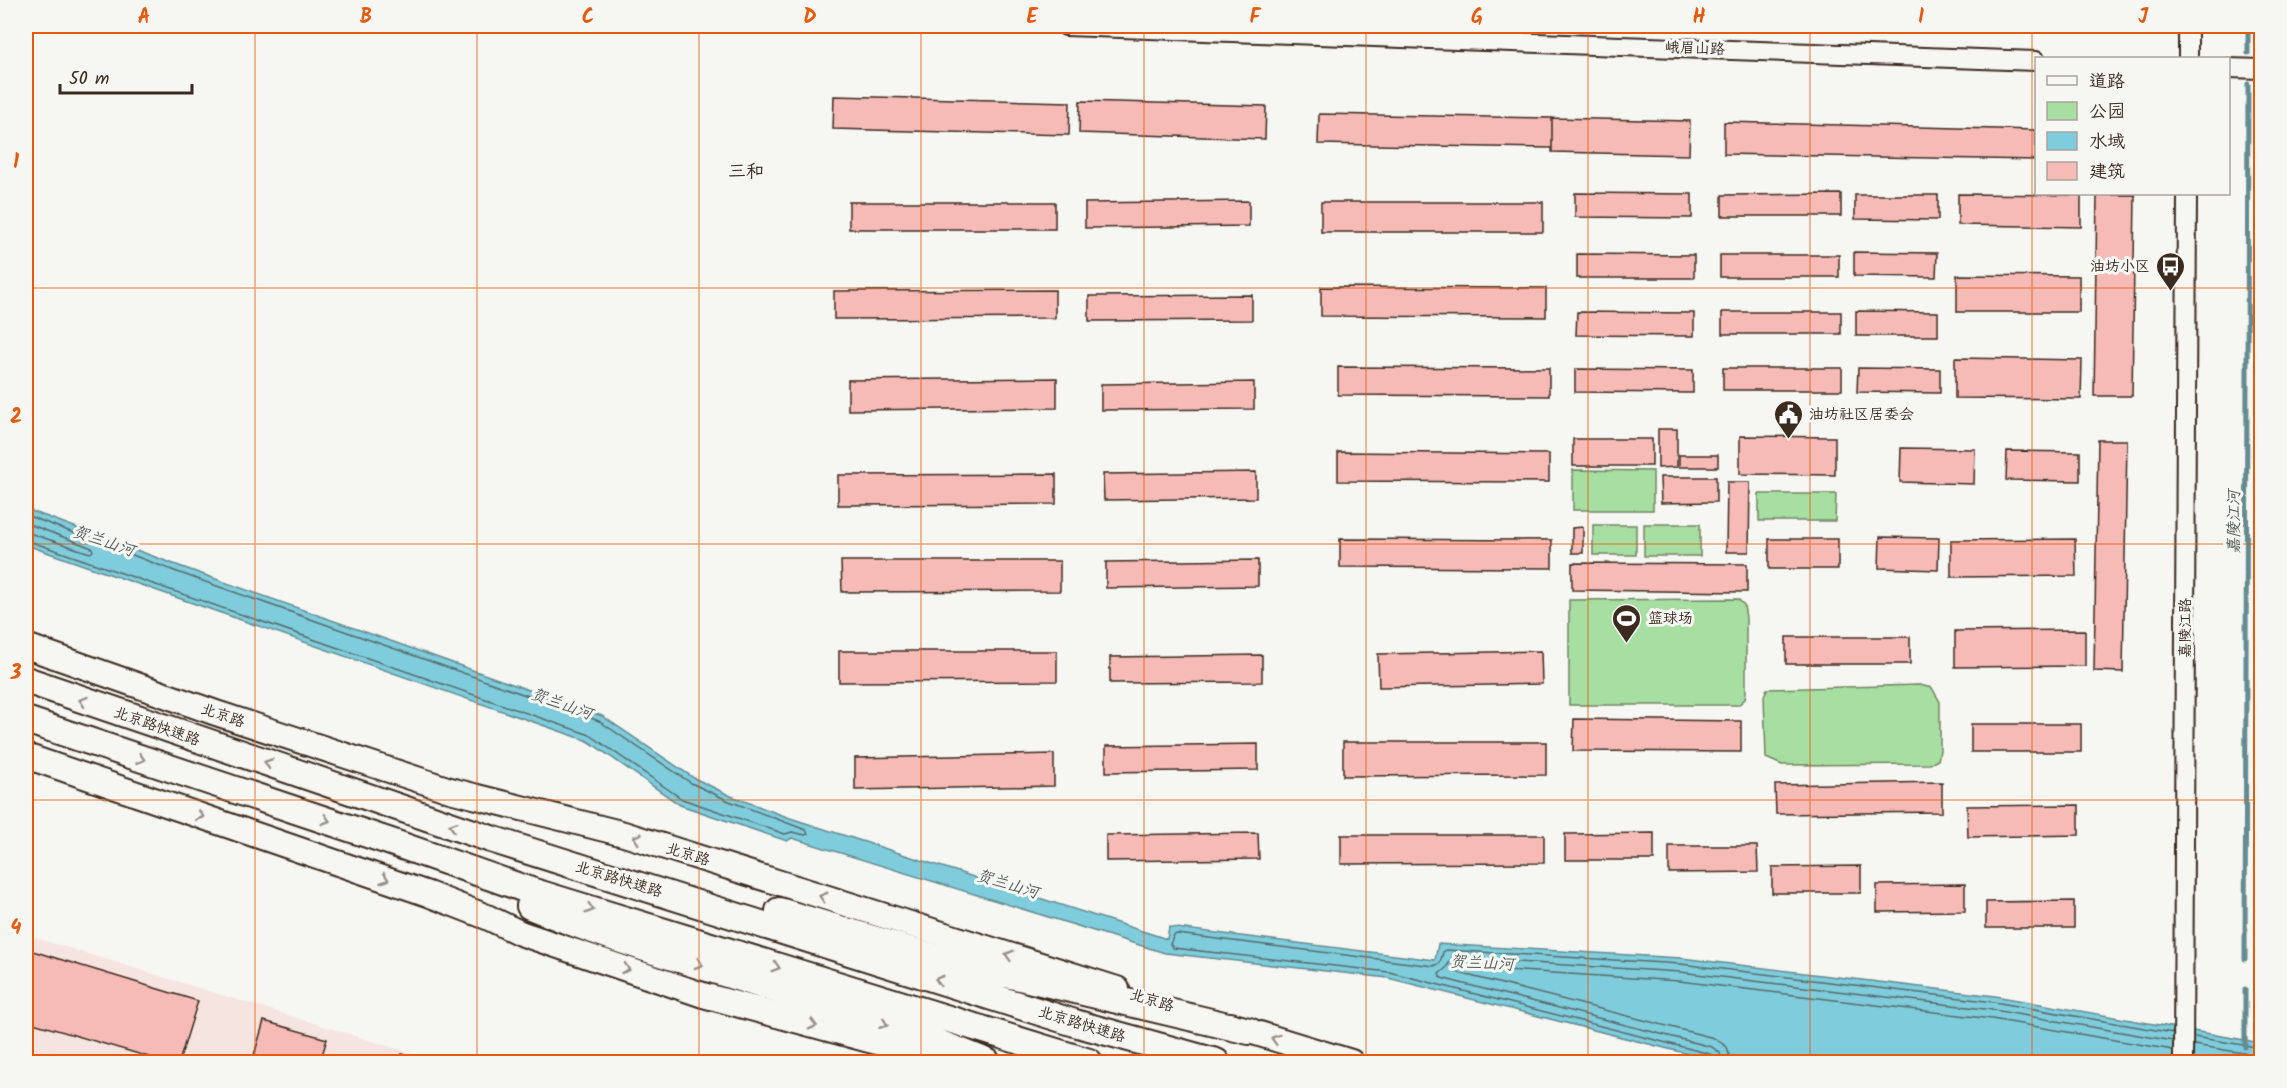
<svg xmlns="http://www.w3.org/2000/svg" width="2287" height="1088" font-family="Kalam,'LXGW WenKai TC',sans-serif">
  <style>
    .built { fill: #f6e4e0 }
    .green { fill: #a7dea2; stroke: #718460; stroke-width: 1.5 }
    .water { fill: #7eccdc; stroke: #638b90; stroke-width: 1.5 }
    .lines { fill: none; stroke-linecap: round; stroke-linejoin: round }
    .shore { stroke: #566b6a; stroke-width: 1.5 }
    .stream { stroke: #638b90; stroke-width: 5 }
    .building { fill: #f6bab7; stroke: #3b2a1e; stroke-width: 1.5 }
    .tertiary-casing { stroke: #3b2a1e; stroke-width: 22 }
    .primary-casing { stroke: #3b2a1e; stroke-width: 28 }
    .trunk-casing { stroke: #3b2a1e; stroke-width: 30 }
    .tertiary { stroke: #f6f6f2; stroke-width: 18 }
    .primary { stroke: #f6f6f2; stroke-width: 24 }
    .trunk { stroke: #f6f6f2; stroke-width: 26 }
    .oneway { stroke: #989088 }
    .grid { fill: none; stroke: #e8590c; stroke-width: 1.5; stroke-opacity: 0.55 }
    .labels { text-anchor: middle; stroke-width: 6; stroke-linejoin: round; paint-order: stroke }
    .street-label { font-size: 15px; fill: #3b2a1e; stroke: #f6f6f2 }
    .poi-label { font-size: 15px; fill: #3b2a1e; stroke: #f6f6f2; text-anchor: start }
    .water-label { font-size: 16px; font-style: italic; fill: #4f5b57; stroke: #f6f6f2 }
    .quarter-label { font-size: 18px; fill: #3b2a1e; stroke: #f6f6f2 }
    .neatline { fill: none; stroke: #e8590c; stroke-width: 2 }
    .grid-label { font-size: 20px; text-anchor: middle; font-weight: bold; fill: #e8590c }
  </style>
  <rect width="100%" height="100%" fill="#f6f6f2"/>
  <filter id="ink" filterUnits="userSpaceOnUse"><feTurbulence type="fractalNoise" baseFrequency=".0167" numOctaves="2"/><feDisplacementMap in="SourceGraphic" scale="12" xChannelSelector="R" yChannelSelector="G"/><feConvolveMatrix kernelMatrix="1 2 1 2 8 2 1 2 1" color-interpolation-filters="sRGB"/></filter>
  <g filter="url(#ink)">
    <path class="built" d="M1976,26H2098L2089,30Z
      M26,935L440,1062H26Z"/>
    <path class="green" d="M1573,470L1653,471V510H1573Z
      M1759,494H1836L1835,521H1759Z
      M1644,524H1700V556H1644Z
      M1593,525H1636V555H1593Z
      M1738,599L1744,605L1746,618V691L1745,699L1738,705H1569V600Z
      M1919,685L1932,688L1940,702V751L1938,760L1930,764L1782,765L1766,758L1764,696L1767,689Z"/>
    <path class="water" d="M26,509L182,567L602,716L694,778L731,796L790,818L1167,939L1169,927L1435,960L1438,944L1681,958L1995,996L2261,1043V1062H1720L1388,978L1165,953L792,838L787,841L680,805L588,741L26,545Z"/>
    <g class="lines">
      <path class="shore" d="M26,515L180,573L599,721L691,783L729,801L806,830L808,834L805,835L792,832L785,834L682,799L590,735L26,540
        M26,523L92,548L93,551L90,553L26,532
        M2194,1037L2262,1048
        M2194,1045L2262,1056
        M1715,1062L1714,1057L1710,1054L1389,972L1173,948L1170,944L1174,935L1177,934L1434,966L1440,963L1443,952L1446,950L1681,964L1994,1002L2173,1033
        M1722,1062L1720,1053L1712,1047L1441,978L1439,974L1446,968L1452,958L1680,972L1993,1010L2173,1041
        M1731,1062L1727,1047L1714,1038L1459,973L1457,969L1460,967L1679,981L1992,1019L2173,1050"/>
      <path class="stream" d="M2248,26V53
        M2245,959L2248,84
        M2245,989V1047"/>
    </g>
    <path class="building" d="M834,96L1070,102L1069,135L833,129Z
      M1080,101L1266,106L1265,139L1079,133Z
      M1319,114L1552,118V148L1318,144Z
      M1552,118L1690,121L1689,155L1552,152Z
      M1724,122L2036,130V160L1724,154Z
      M1575,193L1692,194V218L1575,217Z
      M1841,194V216H1722V195Z
      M1958,194L2081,195V227L1958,225Z
      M2097,194H2134L2135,195H2097Z
      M1855,195H1938V220L1855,219Z
      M2097,195H2135L2132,396H2094Z
      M1249,201V226L1085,228V203Z
      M849,202H1055V229H849Z
      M1321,202H1543V232H1321Z
      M1854,252L1937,253L1936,277L1854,276Z
      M1577,254L1694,255V278H1577Z
      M1720,255H1839V277H1720Z
      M1957,275L2079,276V312H1957Z
      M1321,287L1546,288V317L1321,316Z
      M1055,290V318L834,319V291Z
      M1252,295V320L1089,321V296Z
      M1856,311L1938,312V336H1856Z
      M1577,312L1694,313V336L1576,335Z
      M1722,312H1841V334H1722Z
      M1955,358L2082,360L2081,399L1955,398Z
      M1338,367L1549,368V396L1338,395Z
      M1723,368H1842V390H1723Z
      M1858,368L1940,369V393L1857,392Z
      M1575,369L1693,370V393L1575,392Z
      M1057,378V408L848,410V380Z
      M1254,382V409L1101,410V384Z
      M1658,429H1677V467L1658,468Z
      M1740,436L1835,437V475L1740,474Z
      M1573,439H1652V466H1573Z
      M2098,440H2127L2123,672L2094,671Z
      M1901,448L1975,449L1974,484L1900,482Z
      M2007,451L2080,452V481L2006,480Z
      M1338,452L1549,454V482L1338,481Z
      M1679,455H1718V467H1679Z
      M1256,472V498L1104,500L1103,474Z
      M1056,474V504L838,505V475Z
      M1660,477H1716V502L1661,503Z
      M1727,482H1750L1749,552H1726Z
      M1583,527V553H1572V528Z
      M1880,537L1939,538L1938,570L1879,568Z
      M1340,539L1552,540V568L1340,567Z
      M1769,539H1838V569H1769Z
      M2075,539L2076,576L1951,577V540Z
      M1258,560V586L1106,588V562Z
      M841,561H1060V591L842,592Z
      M1572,563L1747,564V592L1572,590Z
      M2085,630V666L1955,667V631Z
      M1786,637H1910V664H1786Z
      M839,651H1057V681L839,682Z
      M1541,651L1542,684L1379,687L1378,654Z
      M1262,655V682L1110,683V657Z
      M1574,719L1741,721V752L1573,751Z
      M1971,724H2081V752H1971Z
      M1343,742H1546V775L1343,776Z
      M1258,744V770L1106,772V746Z
      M1054,754V786L855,790V758Z
      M1942,782V812L1776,814L1775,785Z
      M2079,805V835L1968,837L1967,806Z
      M1258,833L1259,859L1106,861V835Z
      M1654,833V860H1565V834Z
      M1341,835H1544V863L1341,864Z
      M1669,846H1757L1758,872L1669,873Z
      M1861,866V893H1772V867Z
      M1965,884V911L1877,912V885Z
      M2074,901V928H1986V902Z
      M26,949L198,1001L179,1062H166L26,1021Z
      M264,1021L327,1039L320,1062H252Z
      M26,1053L58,1062H26Z
      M402,1054L431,1062H399Z"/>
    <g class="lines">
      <defs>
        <path id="tertiary" d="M1066,26L2036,61
          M2188,26V58
          M2228,68L2262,69
          M2183,1062L2187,194"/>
        <path id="primary" d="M26,646L216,713L450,790L624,834L1117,989
          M26,756L428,894L487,917L520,933L703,995L950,1062
          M1230,1025L1351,1062"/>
        <path id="trunk" d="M26,680L491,839L1078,1024L1216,1062
          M26,720L391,842L531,891L1089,1062
          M530,906C679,967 838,1001 987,1062
          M779,911L957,964L1020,977L1249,1031"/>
      </defs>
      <use href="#tertiary" class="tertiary-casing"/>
      <use href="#primary" class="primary-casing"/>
      <use href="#trunk" class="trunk-casing"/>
      <use href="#tertiary" class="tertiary"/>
      <use href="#primary" class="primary"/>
      <use href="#trunk" class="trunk"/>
    </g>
    <defs><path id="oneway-chevron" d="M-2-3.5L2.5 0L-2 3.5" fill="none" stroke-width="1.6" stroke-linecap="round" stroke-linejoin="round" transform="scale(1.5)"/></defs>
    <g class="oneway">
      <use href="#oneway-chevron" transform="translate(83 701) rotate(-161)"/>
      <use href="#oneway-chevron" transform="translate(141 759) rotate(18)"/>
      <use href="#oneway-chevron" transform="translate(268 763) rotate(-161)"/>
      <use href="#oneway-chevron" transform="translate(200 816) rotate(19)"/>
      <use href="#oneway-chevron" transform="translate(326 820) rotate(18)"/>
      <use href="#oneway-chevron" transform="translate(453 826) rotate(-161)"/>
      <use href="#oneway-chevron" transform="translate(637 838) rotate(-163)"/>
      <use href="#oneway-chevron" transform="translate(385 879) rotate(19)"/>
      <use href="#oneway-chevron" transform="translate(823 897) rotate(-163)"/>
      <use href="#oneway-chevron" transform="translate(590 909) rotate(17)"/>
      <use href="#oneway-chevron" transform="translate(1009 955) rotate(-163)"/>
      <use href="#oneway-chevron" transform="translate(699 964) rotate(17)"/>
      <use href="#oneway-chevron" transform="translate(776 967) rotate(17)"/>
      <use href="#oneway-chevron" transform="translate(626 969) rotate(19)"/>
      <use href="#oneway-chevron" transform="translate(939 980) rotate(-163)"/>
      <use href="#oneway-chevron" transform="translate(884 1024) rotate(20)"/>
      <use href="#oneway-chevron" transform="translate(813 1025) rotate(15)"/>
      <use href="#oneway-chevron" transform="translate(1275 1039) rotate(-163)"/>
    </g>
  </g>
  <path class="grid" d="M255,26V1062M477,26V1062M699,26V1062M921,26V1062M1144,26V1062M1366,26V1062M1588,26V1062M1810,26V1062M2032,26V1062M26,288H2262M26,544H2262M26,800H2262"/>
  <defs>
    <symbol id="bus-pin" viewBox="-11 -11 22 30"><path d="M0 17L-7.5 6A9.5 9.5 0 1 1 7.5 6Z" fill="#3b2a1e" stroke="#f6f6f2"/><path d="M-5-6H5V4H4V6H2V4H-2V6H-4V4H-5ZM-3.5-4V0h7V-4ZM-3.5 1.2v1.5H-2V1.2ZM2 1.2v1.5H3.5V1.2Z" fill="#fff"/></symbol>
    <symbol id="civic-pin" viewBox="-11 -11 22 30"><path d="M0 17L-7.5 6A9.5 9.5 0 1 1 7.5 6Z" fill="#3b2a1e" stroke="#f6f6f2"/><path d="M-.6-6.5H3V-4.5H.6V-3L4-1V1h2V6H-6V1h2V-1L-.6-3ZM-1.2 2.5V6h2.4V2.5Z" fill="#fff"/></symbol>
    <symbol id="stadium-pin" viewBox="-11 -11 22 30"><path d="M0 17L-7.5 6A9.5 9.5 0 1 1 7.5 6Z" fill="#3b2a1e" stroke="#f6f6f2"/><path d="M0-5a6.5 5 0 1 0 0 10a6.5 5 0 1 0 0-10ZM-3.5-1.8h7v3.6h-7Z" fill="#fff"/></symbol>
  </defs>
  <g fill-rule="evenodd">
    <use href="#bus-pin" x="2154" y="250" width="33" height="45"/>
    <use href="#civic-pin" x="1772" y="398" width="33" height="45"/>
    <use href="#stadium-pin" x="1610" y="602" width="33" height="45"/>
  </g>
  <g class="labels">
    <g class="street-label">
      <text transform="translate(1695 48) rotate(2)" y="5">峨眉山路</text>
      <text transform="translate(2185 628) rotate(-90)" y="5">嘉陵江路</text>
      <text transform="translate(223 715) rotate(19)" y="5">北京路</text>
      <text transform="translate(157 726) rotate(19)" y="5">北京路快速路</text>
      <text transform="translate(688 854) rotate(17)" y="5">北京路</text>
      <text transform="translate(619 879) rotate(17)" y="5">北京路快速路</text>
      <text transform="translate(1152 1000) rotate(17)" y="5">北京路</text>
      <text transform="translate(1082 1024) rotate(17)" y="5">北京路快速路</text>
    </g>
    <g class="poi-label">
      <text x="2150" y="271" text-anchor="end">油坊小区</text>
      <text x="1809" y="419">油坊社区居委会</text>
      <text x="1648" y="623">篮球场</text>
    </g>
    <g class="water-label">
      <text transform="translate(2233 522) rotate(-90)" y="6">嘉陵江河</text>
      <text transform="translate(104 540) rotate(19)" y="6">贺兰山河</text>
      <text transform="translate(562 703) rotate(20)" y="6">贺兰山河</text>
      <text transform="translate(1008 883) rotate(17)" y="6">贺兰山河</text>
      <text transform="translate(1482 962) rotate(3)" y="6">贺兰山河</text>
    </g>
    <g class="quarter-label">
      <text x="746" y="177">三和</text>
    </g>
  </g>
  <rect width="2287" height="1088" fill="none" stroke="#f6f6f2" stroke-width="66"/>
  <rect x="2035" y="57" width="195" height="138" fill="#f6f6f2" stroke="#aba49d" stroke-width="1.5"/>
  <rect x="2047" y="76" width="30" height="9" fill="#f6f6f2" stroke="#aba49d" stroke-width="1.5"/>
  <text x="2089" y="87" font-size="18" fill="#3b2a1e">道路</text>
  <rect x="2047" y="102" width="30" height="18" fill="#a7dea2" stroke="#aba49d" stroke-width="1.5"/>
  <text x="2089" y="117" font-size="18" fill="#3b2a1e">公园</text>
  <rect x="2047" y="132" width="30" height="18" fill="#7eccdc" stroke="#aba49d" stroke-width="1.5"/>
  <text x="2089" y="147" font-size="18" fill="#3b2a1e">水域</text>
  <rect x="2047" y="162" width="30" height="18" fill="#f6bab7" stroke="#aba49d" stroke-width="1.5"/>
  <text x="2089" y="177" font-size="18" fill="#3b2a1e">建筑</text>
  <path d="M60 84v9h132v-9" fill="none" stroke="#3b2a1e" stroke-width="3"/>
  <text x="69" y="84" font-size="18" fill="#3b2a1e" stroke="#f6f6f2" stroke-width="4.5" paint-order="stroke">50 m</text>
  <rect x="33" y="33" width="2221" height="1022" class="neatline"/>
  <g class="grid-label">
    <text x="144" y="23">A</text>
    <text x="366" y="23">B</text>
    <text x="588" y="23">C</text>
    <text x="810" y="23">D</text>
    <text x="1032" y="23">E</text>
    <text x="1255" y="23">F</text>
    <text x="1477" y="23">G</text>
    <text x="1699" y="23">H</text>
    <text x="1921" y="23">I</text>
    <text x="2143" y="23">J</text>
    <text x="16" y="168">1</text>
    <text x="16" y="423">2</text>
    <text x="16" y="679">3</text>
    <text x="16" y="934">4</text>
  </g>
</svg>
